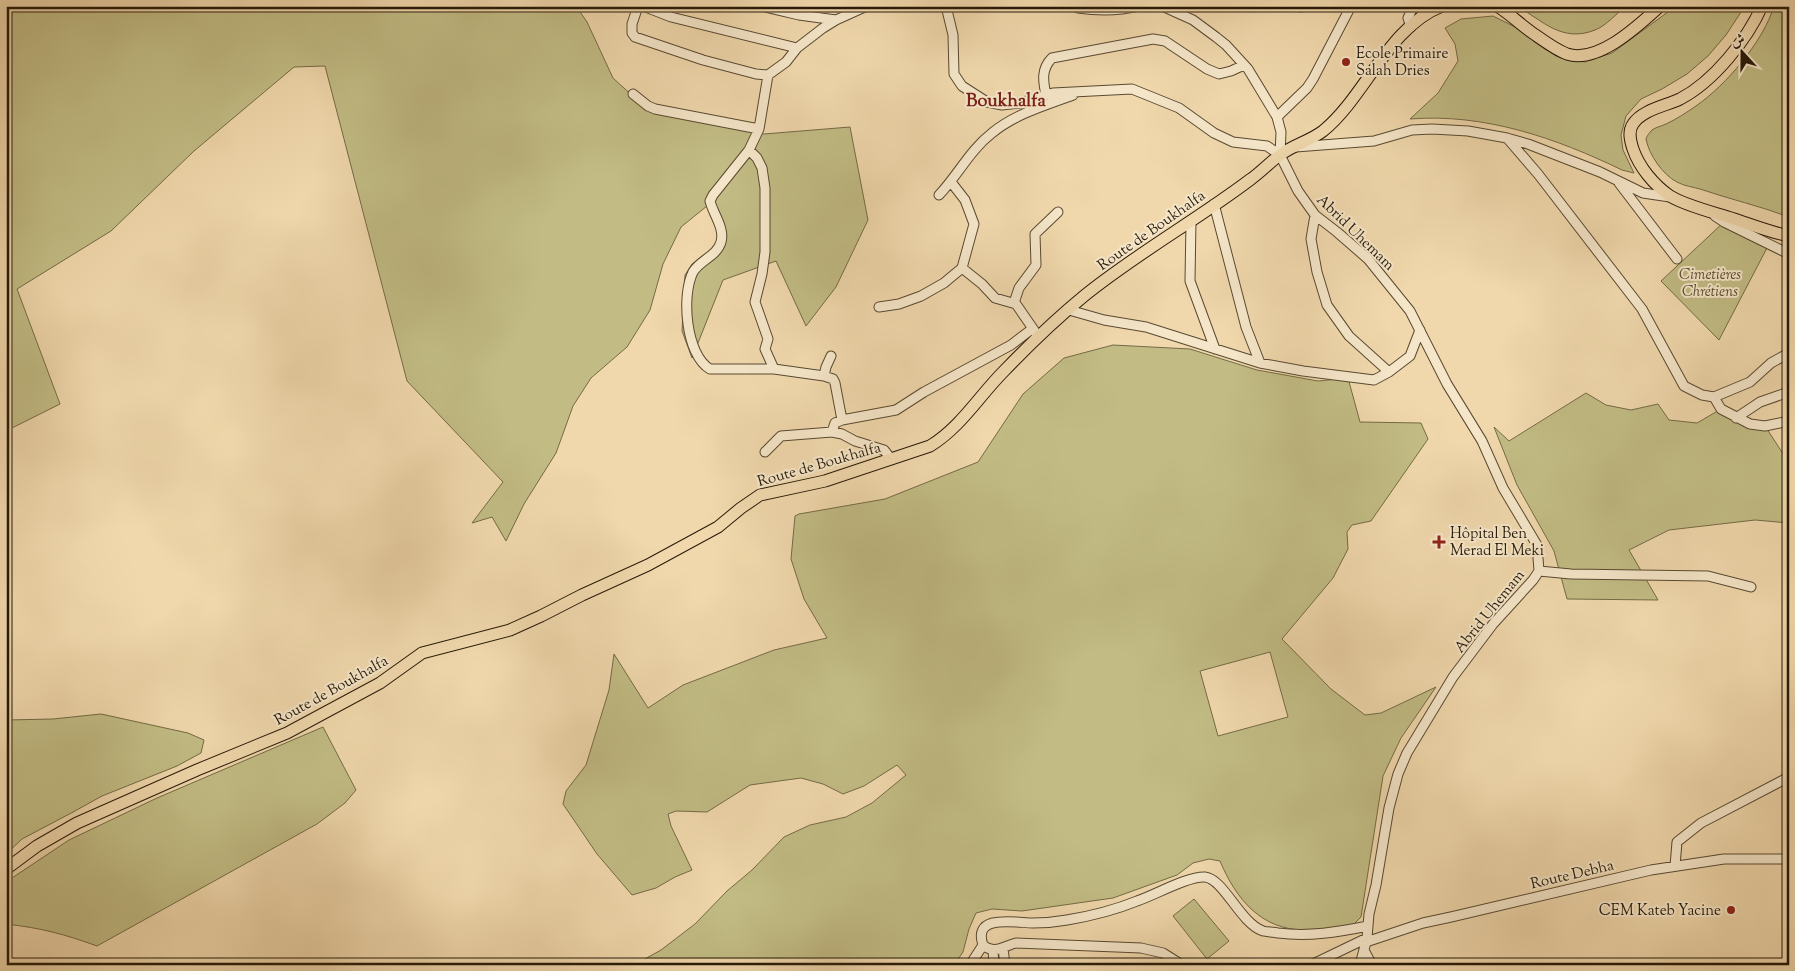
<svg xmlns="http://www.w3.org/2000/svg" width="1795" height="971" font-family="'Sorts Mill Goudy',Amiri,serif">
  <style>
    .green { fill: #c2bc84; stroke: #746a46; fill-rule: evenodd }
    .lines { fill: none; stroke-linecap: round; stroke-linejoin: round }
    .minor-casing { stroke: #594931; stroke-width: 11 }
    .major-casing { stroke: #271908; stroke-width: 13 }
    .minor { stroke: #f5e6c9; stroke-width: 9 }
    .major { stroke: #f0d8ac; stroke-width: 11 }
    .poi-dot { fill: #8f2418; stroke: #f5e6c9; stroke-width: 2 }
    .labels { text-anchor: middle; stroke-width: 4; stroke-linejoin: round; paint-order: stroke }
    .poi-label { font-size: 15px; fill: #271908; stroke: #f5e6c9; text-anchor: start }
    .street-label { font-size: 15px; fill: #271908; stroke: #f5e6c9 }
    .park-label { font-size: 15px; font-style: italic; fill: #564a2d; stroke: #f5e6c9 }
    .quarter-label { font-size: 18px; font-weight: bold; fill: #7a1f14; stroke: #f5e6c9 }
  </style>
  <rect width="100%" height="100%" fill="#f0d8ac"/>
  <filter id="stains"><feTurbulence type="fractalNoise" baseFrequency=".004" numOctaves="4"/><feColorMatrix values="0 0 0 0 .2 0 0 0 0 .09 0 0 0 0 .02 0 0 0 .5 -.17"/></filter>
  <radialGradient id="worn" r=".72"><stop offset=".6" stop-color="#630" stop-opacity="0"/><stop offset="1" stop-color="#630" stop-opacity=".3"/></radialGradient>
  <path class="green" d="M6,6H576L587,22L613,78L647,109L680,118L764,134L850,127L868,220L836,287L806,326L776,261L723,280L692,358L682,331L685,275L692,264L711,250L719,238L715,224L707,206L681,227L663,264L650,310L627,347L591,378L573,406L556,453L524,504L506,541L492,517L472,523L503,482L407,381L325,66L294,67L194,151L111,231L17,289L60,404L6,431Z
    M1517,6H1626C1617,13 1606,26 1595,30C1562,43 1543,21 1517,6Z
    M1676,6H1745L1726,35L1708,56L1687,74L1662,89L1641,99L1626,116L1621,135L1623,150L1634,173L1622,170C1556,138 1484,113 1410,119L1438,93L1458,61L1455,44L1445,28L1461,19L1493,16L1515,27L1556,56L1585,62L1612,53Z
    M1774,6H1789V217C1760,206 1729,199 1700,189C1693,187 1684,186 1677,182C1663,175 1649,155 1646,139C1647,136 1649,133 1652,130C1656,127 1662,126 1666,124C1677,119 1687,112 1696,106C1726,85 1763,42 1774,6Z
    M1724,222L1769,244L1719,340L1661,281Z
    M1113,345L1190,349L1257,370L1318,381L1348,378L1360,422L1421,423L1428,439L1371,521L1352,525L1347,532L1348,549L1333,578L1282,639L1331,689L1365,715L1381,713L1436,687L1401,738L1383,776L1361,917L1352,926C1336,927 1320,930 1305,930C1261,930 1236,899 1220,861L1209,859L1193,863L1177,875L1113,898L1022,911L992,909L976,913L969,929L963,952L954,965H634L661,950L695,924L727,891L752,870L784,837L810,825L846,817L872,803L906,775L897,765L864,786L843,794L823,784L801,778L750,785L707,812L676,811L668,814L671,826L692,870L675,877L656,888L632,895L597,854L563,804L566,791L586,765L609,690L614,654L648,708L683,685L774,650L827,638L804,599L791,559L795,516L799,514L885,499L978,462L1023,394L1064,358ZM1270,652L1288,717L1218,736L1200,671Z
    M1586,393L1606,405L1631,410L1658,404L1669,420L1697,423L1721,409L1765,426L1789,463V523L1755,520L1669,530L1629,550L1658,600L1567,599L1554,551L1517,485L1494,427L1509,441Z
    M101,714L188,733L204,740L201,753L177,766L102,796L75,811L22,839L6,854V720L53,719Z
    M323,727L356,790L345,803L317,824L97,946C64,934 41,928 6,924V882L69,840L157,798Z
    M1194,899L1229,941L1207,959L1173,916Z"/>
  <g class="lines">
    <defs>
      <path id="minor" d="M638,6L632,24V33L635,37L703,60L756,74L768,75
        M643,6L671,17L797,48
        M761,6L799,15L836,20
        M946,6L953,35L954,74L962,86L987,102L1002,105L1020,103L1053,93L1132,89L1179,108L1214,133L1233,142L1267,146L1280,155
        M1162,6L1193,20L1216,37L1226,45L1248,69L1277,117L1281,132L1280,155L1298,191L1315,215L1337,232L1368,259L1410,311L1447,384L1482,441L1503,488L1537,545L1539,571L1533,580L1493,624L1453,677L1407,753L1398,774L1389,808L1376,885L1369,914L1367,938L1360,965
        M1301,7L1302,6
        M1078,8C1098,11 1119,11 1139,6
        M1411,27L1408,18L1412,9L1416,6
        M633,94L648,106L655,109L759,129L768,75L786,62L797,48L823,28L836,20L867,6
        M1046,95C1043,81 1041,69 1052,58L1153,39L1165,41L1207,69L1219,74L1231,71L1244,65
        M1277,117L1307,88L1313,79L1351,6
        M759,129L749,150L713,195L710,201C713,214 725,228 721,242C717,256 700,260 693,272C681,296 686,355 710,369H774L824,376
        M1507,138L1538,174L1642,309L1684,386L1702,395L1714,397L1721,409L1750,424L1765,426L1789,421
        M1296,147L1374,141L1412,130L1432,129L1468,131L1507,138L1528,144L1600,172L1643,193L1670,197
        M749,150L757,158L762,168L765,188V252L762,274L755,302L768,339L765,349L774,369
        M1619,183L1677,259
        M939,195C958,175 970,150 992,133C1015,114 1046,105 1073,95
        M1214,204L1246,327L1260,363
        M1315,215L1311,239L1317,272L1327,305L1349,336L1389,372
        M1715,216L1724,222L1789,254
        M1191,221L1190,281L1215,349
        M962,268L982,284L995,298L1016,304L1036,333
        M1014,303L1019,288L1036,265L1035,234L1058,212
        M879,307L899,304L921,296L944,283L962,268L974,224L965,200L951,182
        M1069,310L1104,320L1146,327L1260,363L1303,371L1374,380L1389,372L1410,356L1420,330
        M831,356L826,367L824,376L833,379L835,383L842,420
        M1714,397L1750,382L1771,363L1789,353
        M1736,418L1760,402L1789,392
        M765,452L781,436L832,432
        M891,459L884,450L855,441L842,434L832,432L835,423L842,420L896,410L924,392L1011,345L1032,329
        M1539,571L1571,574L1708,576L1751,587
        M1675,866L1677,842L1701,823L1789,777
        M1366,942L1423,923L1451,917L1651,870L1724,859H1789
        M1003,948L1005,965
        M993,950L994,965
        M1364,950L1372,965
        M970,965L983,945
        M1182,965L1163,953L1141,948L1016,943C1004,946 994,955 983,945C972,913 1017,923 1033,923C1044,923 1056,922 1067,920C1091,916 1115,910 1137,901C1155,895 1188,876 1205,877C1224,879 1240,923 1263,931C1267,932 1273,932 1278,933C1309,937 1338,932 1368,926
        M1311,965L1367,938"/>
      <path id="major" d="M1497,6C1510,14 1521,25 1534,34C1544,41 1556,50 1567,54C1598,64 1638,26 1660,6
        M1762,6C1747,40 1713,82 1680,99C1665,106 1642,110 1633,124C1628,131 1630,140 1633,149C1639,167 1654,185 1670,196C1686,206 1716,213 1734,219C1752,225 1770,232 1789,236
        M6,869L37,846L77,823L197,770L287,733L380,683L422,653L510,630L541,616L582,595L648,565L718,527L741,508L760,495L825,481L930,446C961,427 979,396 1004,371C1029,345 1056,319 1084,296C1137,253 1197,220 1251,179C1261,172 1270,162 1280,155C1293,145 1310,141 1323,131C1366,96 1388,27 1442,6"/>
    </defs>
    <use href="#minor" class="minor-casing"/>
    <use href="#major" class="major-casing"/>
    <use href="#minor" class="minor"/>
    <use href="#major" class="major"/>
  </g>
  <g class="poi-dot">
    <circle cx="1346" cy="62" r="5"/>
    <path d="M1436.5 534.5h5v5h5v5h-5v5h-5v-5h-5v-5h5z"/>
    <circle cx="1731" cy="910" r="5"/>
  </g>
  <g class="labels">
    <g class="poi-label">
      <text x="1356" y="58">Ecole Primaire<tspan x="1356" dy="17">Salah Dries</tspan></text>
      <text x="1450" y="538">Hôpital Ben<tspan x="1450" dy="17">Merad El Meki</tspan></text>
      <text x="1721" y="915" text-anchor="end">CEM Kateb Yacine</text>
    </g>
    <g class="street-label">
      <text transform="translate(1151 230) rotate(-35)" y="5">Route de Boukhalfa</text>
      <text transform="translate(1356 232) rotate(44)" y="5">Abrid Uhemam</text>
      <text transform="translate(819 464) rotate(-16)" y="5">Route de Boukhalfa</text>
      <text transform="translate(1489 611) rotate(-51)" y="5">Abrid Uhemam</text>
      <text transform="translate(331 690) rotate(-29)" y="5">Route de Boukhalfa</text>
      <text transform="translate(1572 874) rotate(-13)" y="5">Route Debha</text>
    </g>
    <g class="park-label">
      <text x="1710" y="279">Cimetières<tspan x="1710" dy="17">Chrétiens</tspan></text>
    </g>
    <g class="quarter-label">
      <text x="1006" y="106">Boukhalfa</text>
    </g>
  </g>
  <rect width="1795" height="971" fill="none" stroke="#f0d8ac" stroke-width="25"/>
  <rect x="8" y="8" width="1780" height="956" fill="none" stroke="#271908" stroke-width="2.5"/>
  <rect x="12" y="12" width="1770" height="946" fill="none" stroke="#271908"/>
  <g transform="translate(1742 52) rotate(339)" stroke="#f5e6c9" stroke-width="4" paint-order="stroke">
  <path d="M0-4L9 19L0 12L-9 19Z" fill="#271908"/>
  <text y="-8" font-size="14" font-weight="bold" text-anchor="middle" fill="#271908">ش</text>
  </g>
  <rect width="100%" height="100%" filter="url(#stains)"/>
  <rect width="100%" height="100%" fill="url(#worn)"/>
</svg>
